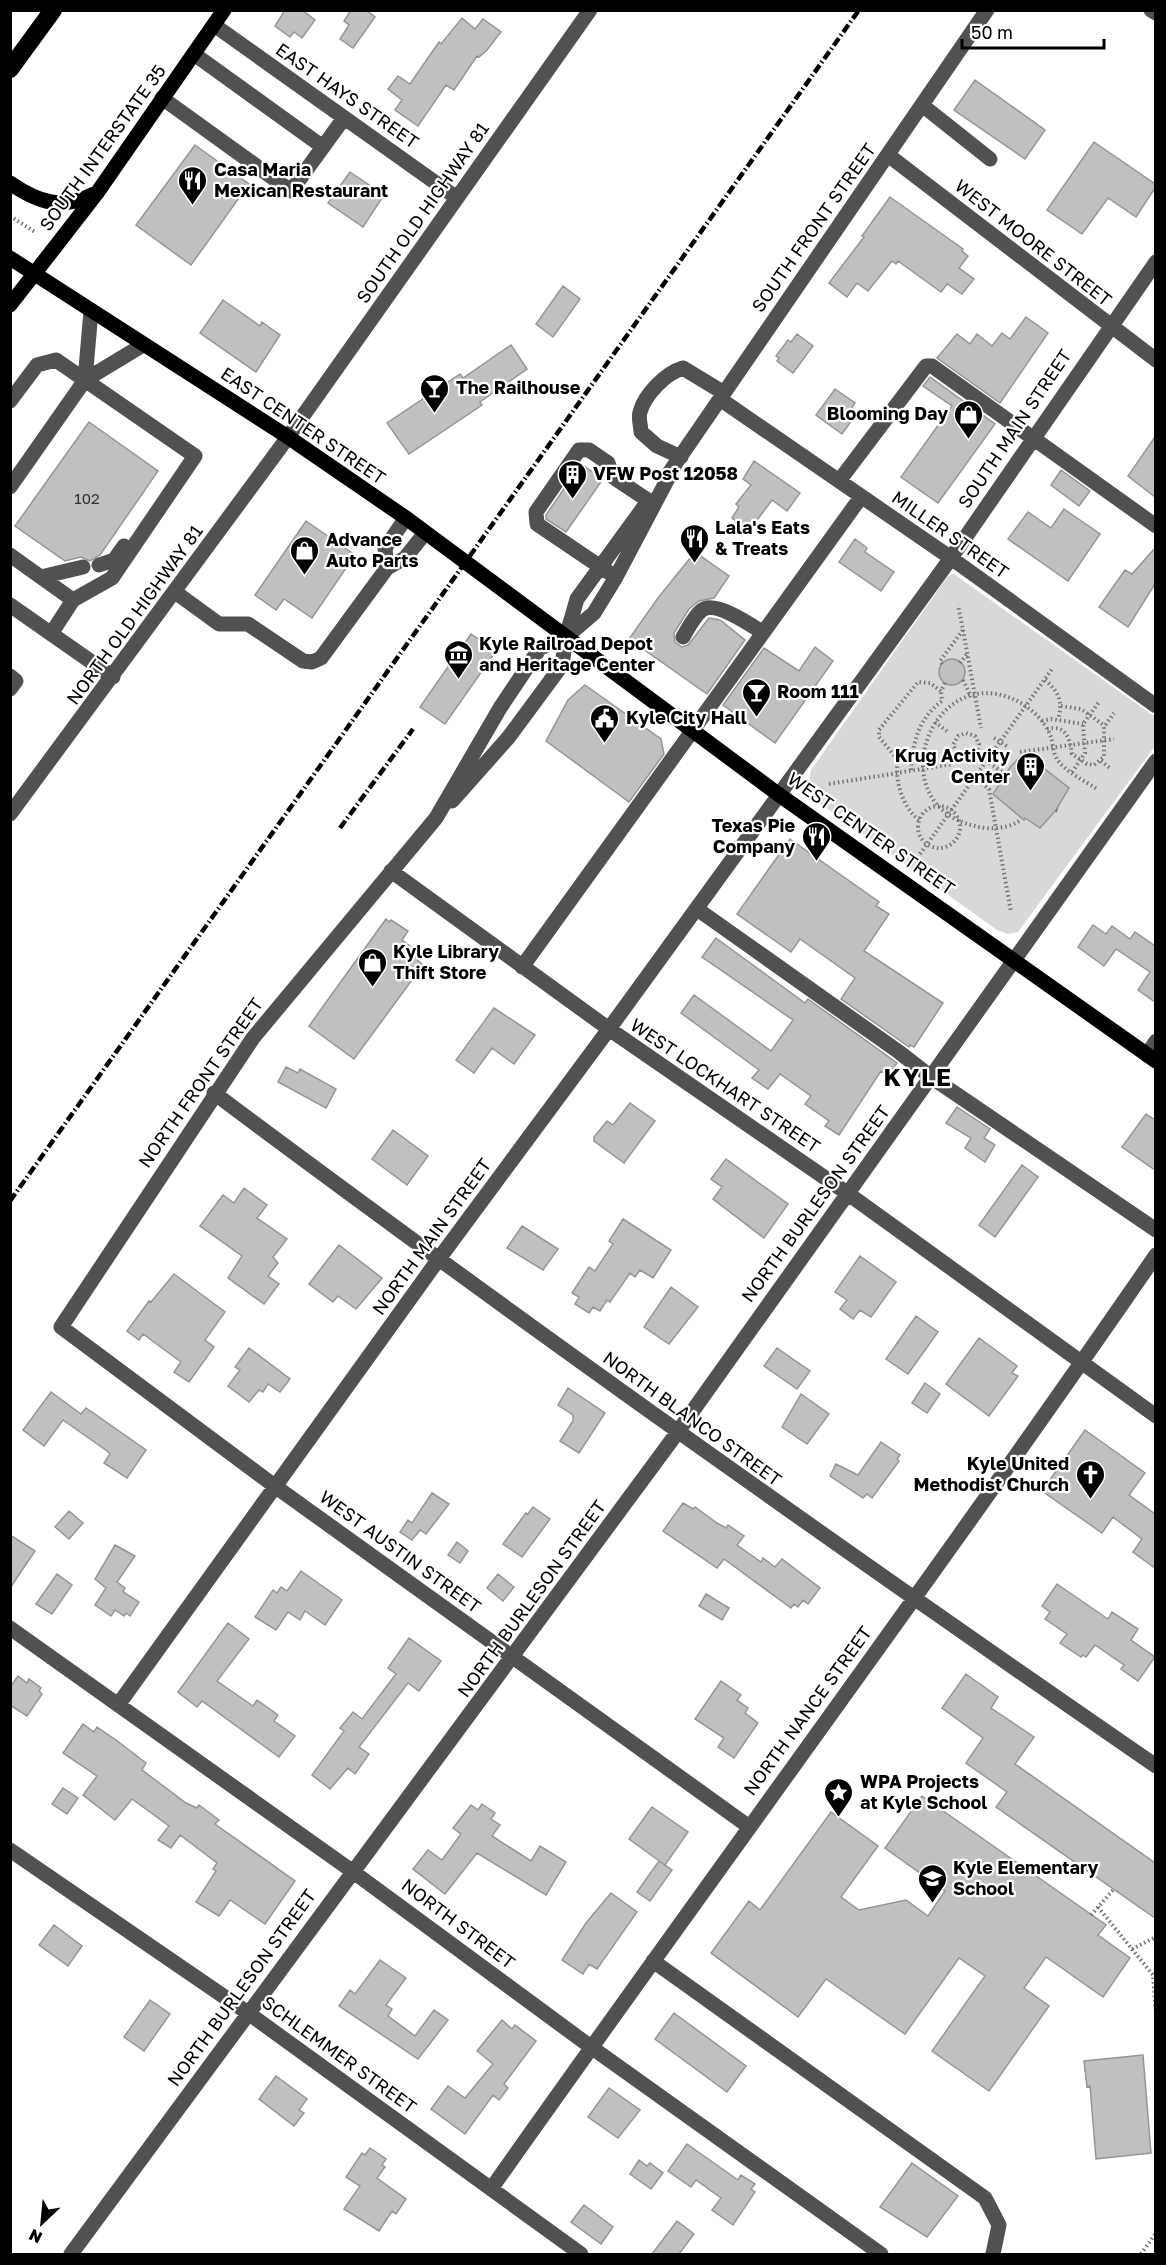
<svg xmlns="http://www.w3.org/2000/svg" width="1166" height="2265" font-family="'Golos Text',sans-serif">
  <style>
    .green { fill: #d8d8d8 }
    .building { fill: #c0c0c0; stroke: #959595; stroke-width: 1.5 }
    .lines { fill: none; stroke-linecap: round; stroke-linejoin: round }
    .path { stroke: #737373; stroke-width: 4; stroke-dasharray: 1.5 3; stroke-linecap: butt }
    .minor { stroke: #515151; stroke-width: 15 }
    .major { stroke: #000; stroke-width: 15 }
    .highway { stroke: #000; stroke-width: 18 }
    .rail { stroke: #000; stroke-width: 4.5; stroke-dasharray: 9 3 1.5 3; stroke-linecap: butt }
    .labels { text-anchor: middle; stroke-width: 4.5; stroke-linejoin: round; paint-order: stroke }
    .number-label { font-size: 15px; fill: #303030 }
    .street-label { font-size: 18px; fill: #000; stroke: #fff }
    .poi-label { font-size: 18px; font-weight: bold; fill: #000; stroke: #fff; text-anchor: start }
    .district-label { font-size: 24px; font-weight: bold; letter-spacing: 1.5px; fill: #000; stroke: #fff }
  </style>
  <rect width="100%" height="100%" fill="#fff"/>
  <path class="green" d="M954,574L1155,717V746L1018,932L1008,934L997,930L807,794L811,770L948,576Z"/>
  <path class="building" d="M285,10H302L315,20L302,38L294,32L290,37L275,26Z
    M351,10H366L375,17L353,48L340,39L349,25L344,21Z
    M462,18L475,29L483,19L501,32L487,50L479,57L477,56L454,90L446,85L418,126L395,110L402,100L388,89L398,76L410,84L439,42L441,44Z
    M975,80L1045,130L1025,159L954,110Z
    M1094,142L1155,184V188L1136,217L1108,198L1082,234L1047,210Z
    M195,145L249,184L191,265L136,225Z
    M350,172L384,195L363,227L328,203Z
    M890,197L963,249L962,251L968,256L959,268L974,279L962,294L947,284L941,292L898,261L896,264L892,261L868,291L857,283L847,297L829,283L864,237L862,236Z
    M563,286L580,299L553,337L536,324Z
    M223,300L260,326L262,322L280,335L256,372L200,333Z
    M1026,317L1048,333L1000,403L937,358L957,334L970,344L977,334L992,346L1002,333L1010,339Z
    M797,334L813,346L793,373L777,361L779,358L776,356L788,340L791,342Z
    M511,345L527,369L480,402L482,405L409,454L387,423L460,374L463,378Z
    M930,377L995,424L938,503L901,477L952,406L923,386Z
    M835,389L855,403L851,409L857,413L842,434L816,415Z
    M89,422L158,471L100,555L90,561L81,557L65,561L15,526Z
    M1155,437V497L1128,476Z
    M754,461L800,493L787,511L772,500L749,531L732,518L739,507L736,504L751,485L743,479Z
    M581,464L603,479L566,532L546,519V515Z
    M1061,470L1090,491L1079,506L1051,485Z
    M1064,509L1100,534L1068,581L1008,539L1028,512L1051,528Z
    M306,521L355,555L312,618L284,599L276,610L255,595Z
    M855,539L867,548L865,552L894,572L881,591L839,562Z
    M1155,548V584L1128,627L1099,607L1125,570L1132,574Z
    M695,552L729,576L714,598L699,601L689,609L674,633L675,642L682,647L688,645L709,618L720,620L745,640L707,694L629,639L658,598Z
    M471,634L496,651L445,724L420,707Z
    M815,647L833,661L775,743L723,705L764,648L799,671Z
    M939 672a13 13 0 1 1 26 0a13 13 0 1 1-26 0Z
    M585,685L661,739L664,754L629,802L546,741L568,700Z
    M1021,756L1037,763L1069,788L1056,810L1040,828L1025,818L1024,820L993,794L1011,766Z
    M790,839L879,902L876,906L889,914L864,951L943,1003L914,1047L910,1045L909,1047L841,999L855,978L800,939L791,952L737,914Z
    M386,919L389,922L391,920L408,931L402,940L422,955L418,961L423,965L354,1059L309,1026Z
    M1093,925L1106,934L1112,926L1130,939L1135,932L1155,946V1002L1138,990L1150,972L1116,949L1104,966L1078,947Z
    M716,938L805,1003L808,999L897,1063L888,1076L881,1071L839,1135L825,1126L829,1121L805,1104L811,1096L780,1074L768,1089L752,1078L759,1070L681,1013L694,995L771,1051L793,1020L702,957Z
    M494,1008L535,1035L514,1064L492,1048L474,1073L456,1060Z
    M286,1067L298,1073L300,1069L336,1089L326,1108L278,1082Z
    M630,1103L655,1121L624,1163L594,1141V1137L607,1121L613,1125Z
    M957,1107L990,1129L984,1138L995,1145L985,1162L965,1148L971,1138L946,1123Z
    M1146,1114L1155,1120V1170L1122,1147Z
    M393,1130L428,1156L407,1185L372,1159Z
    M726,1159L788,1204L764,1238L713,1199L722,1187L711,1179Z
    M1022,1165L1038,1177L995,1237L979,1225Z
    M244,1188L267,1205L257,1218L287,1239L273,1257L278,1263L268,1276L279,1284L264,1304L228,1278L242,1256L200,1226L223,1195L234,1203Z
    M623,1219L671,1250L653,1278L640,1270L635,1277L630,1273L610,1302L607,1300L600,1311L593,1307L589,1313L575,1304L579,1297L572,1293L589,1267L595,1271L613,1244L609,1241Z
    M522,1226L558,1249L543,1270L507,1248Z
    M339,1245L382,1278L356,1309L338,1296L333,1302L309,1284Z
    M860,1256L896,1282L871,1317L860,1310L853,1319L840,1309L847,1300L835,1292Z
    M174,1274L225,1312L205,1340L214,1347L189,1382L174,1372L181,1362L143,1334L139,1340L127,1331L149,1301L151,1302Z
    M671,1287L698,1307L669,1344L644,1327Z
    M916,1316L938,1332L908,1374L886,1359Z
    M979,1338L1017,1366L1012,1373L1018,1376L989,1416L946,1384Z
    M249,1348L290,1379L280,1392L268,1384L263,1392L259,1390L249,1402L228,1386L240,1370L235,1367Z
    M777,1348L810,1371L797,1389L764,1366Z
    M925,1383L940,1394L927,1413L912,1403Z
    M568,1388L605,1413L579,1453L560,1441L573,1421V1415L558,1405Z
    M51,1392L81,1414L86,1408L146,1450L127,1478L104,1463L110,1454L107,1451L63,1420L44,1446L23,1430Z
    M801,1394L829,1414L807,1444L782,1427Z
    M1085,1430L1145,1473L1129,1495L1155,1514V1568L1133,1552L1142,1539L1113,1517L1102,1533L1042,1491Z
    M881,1442L900,1455L897,1459L899,1461L872,1498L867,1494L863,1498L830,1476L836,1464L858,1475Z
    M432,1493L449,1504L426,1534L420,1530L412,1540L400,1532L408,1520L412,1523Z
    M683,1503L693,1509L695,1507L717,1523L726,1528L728,1525L744,1536L737,1545L761,1562L763,1558L775,1567L782,1559L820,1588L808,1604L803,1600L798,1607L794,1604L791,1608L724,1559L717,1568L663,1531Z
    M533,1507L550,1519L522,1557L503,1544L526,1513L528,1514Z
    M69,1511L83,1523L69,1539L55,1527Z
    M10,1535L35,1551L10,1588Z
    M457,1542L468,1551L460,1563L448,1555Z
    M115,1545L135,1556L117,1582L125,1588L123,1592L139,1602L130,1616L126,1613L124,1616L115,1610L111,1616L95,1605L106,1588L95,1579Z
    M301,1571L342,1600L325,1625L305,1611L300,1620L288,1612L276,1630L255,1617L273,1590L277,1593L281,1587L287,1591Z
    M57,1574L72,1585L52,1614L36,1604Z
    M498,1574L514,1587L503,1601L487,1588Z
    M1057,1584L1108,1619L1112,1612L1138,1629L1131,1640L1155,1657L1138,1681L1121,1669L1124,1665L1095,1645L1086,1657L1083,1655L1081,1657L1060,1643L1067,1634L1045,1619L1050,1612L1042,1606Z
    M706,1594L729,1608L722,1620L699,1606Z
    M228,1623L249,1639L217,1681L253,1706L257,1700L278,1715L274,1721L295,1736L279,1757L202,1701L197,1707L178,1692Z
    M409,1638L441,1661L419,1691L408,1683L359,1747L369,1754L355,1774L348,1768L330,1789L312,1775L344,1731L340,1728L353,1712L362,1719L396,1674L388,1668Z
    M966,1674L998,1697L991,1708L1034,1737L1015,1764L1155,1863V1918L996,1807L1007,1792L966,1763L983,1738L942,1708Z
    M18,1676L27,1683L29,1679L41,1688L39,1691L42,1694L27,1716L10,1705V1687Z
    M721,1681L741,1695L737,1700L748,1708L745,1713L758,1723L734,1758L718,1747L724,1738L695,1719Z
    M83,1724L94,1732L97,1727L116,1740L146,1763L142,1770L186,1803L197,1808L199,1805L219,1820L215,1824L295,1881L265,1924L230,1900L219,1916L196,1902L216,1871L213,1869L217,1863L180,1835L171,1848L158,1840L169,1826L132,1799L115,1820L83,1795L97,1776L63,1753Z
    M63,1788L78,1798L67,1814L52,1804Z
    M922,1796L1106,1925L1098,1935L1130,1958L1103,1997L1046,1957L1024,1988L1049,2006L989,2091L932,2051L985,1976L959,1958L905,2034L826,1979L798,2017L711,1953L749,1901L760,1910L831,1812L878,1846L841,1897L859,1910L906,1900L928,1916L945,1891L885,1848Z
    M482,1804L495,1813L491,1819L500,1825L492,1836L531,1861L540,1846L566,1862L546,1895L477,1853L445,1894L413,1869L428,1850L442,1860L461,1834L453,1828L471,1805L478,1810Z
    M652,1807L688,1832L665,1865L629,1839Z
    M659,1861L672,1870L650,1901L637,1892Z
    M611,1893L637,1912L597,1969L589,1964L583,1974L562,1960L586,1923Z
    M54,1925L82,1946L68,1966L39,1945Z
    M380,1960L406,1978L386,2005L392,2009L388,2016L415,2036L434,2010L448,2020L418,2059L339,2006L350,1990L355,1994Z
    M150,2000L170,2014L144,2051L124,2037Z
    M674,2013L746,2066L727,2092L655,2039Z
    M502,2020L512,2029L515,2025L536,2041L504,2084L508,2088L499,2100L493,2095L465,2134L431,2109L448,2086L465,2098L493,2064L477,2051Z
    M1143,2055L1151,2153L1096,2159L1090,2086L1087,2087L1084,2061Z
    M276,2076L307,2099L299,2110L304,2113L294,2126L259,2099Z
    M609,2088L640,2110L618,2138L588,2117Z
    M687,2144L738,2180L741,2175L755,2184L751,2189L755,2192L733,2225L712,2210L721,2198L696,2180L691,2187L668,2171Z
    M370,2148L386,2159L382,2165L385,2167L377,2178L406,2199L396,2214L392,2211L379,2231L344,2209L360,2186L346,2177L362,2153L365,2155Z
    M639,2160L647,2166L650,2163L663,2173L651,2189L630,2174Z
    M912,2163L958,2196L927,2237L880,2207Z
    M584,2205L613,2227L601,2244L571,2222Z
    M677,2221L694,2234L679,2254H652Z"/>
  <g class="lines">
    <path class="path" d="M10,216L35,232
      M963,630L981,728
      M960,663L967,654
      M942,664L940,661L963,630L958,605
      M963,680L971,697
      M1045,680C1059,692 1063,701 1058,720
      M1061,706L1081,709L1105,726
      M1042,721L1051,719L1083,724
      M935,722L948,732
      M1047,729C1066,724 1070,739 1072,754L1087,764L1094,765L1104,757V727L1114,713
      M994,738L1008,747
      M1020,752L1114,739
      M977,754L979,744L975,736L966,733L958,736L953,745L959,756L969,758L977,754L1005,774
      M1101,761L1111,769
      M911,770C913,742 918,719 942,701L941,691
      M1072,772L1085,753L1083,724L1099,702
      M967,773L989,789L1011,912
      M829,784L953,764
      M918 827a21 21 0 1 1 42 0a21 21 0 1 1-42 0Z
      M1056,810L1060,812
      M919,820C903,808 894,780 898,760L879,737V730L918,682L930,683L941,691L945,683
      M1019,821C1007,829 988,830 975,826C879,804 930,663 1013,699C1029,706 1045,720 1051,737C1053,744 1053,753 1057,759C1064,771 1085,781 1097,789
      M920,854L1052,669
      M1098,1907L1153,1975L1156,2013
      M1091,1915L1114,1889
      M1132,1949L1156,1937
      M1141,2254L1156,2233"/>
    <path class="minor" d="M1151,10L1156,13
      M214,25L457,198
      M194,54L323,147
      M162,98L291,191L344,118
      M922,105L990,159
      M888,155L1156,360
      M91,311L85,380L143,345
      M720,399L951,558L1156,706
      M10,401L37,365L56,360L195,456L112,578L73,600L51,634
      M681,457L657,446L641,432C641,426 638,418 640,412C645,394 666,373 683,368L724,393
      M674,467L616,577L594,613L566,637L540,648L500,708L436,818L253,1038L61,1327L276,1487L748,1826
      M667,476L987,10
      M839,481L926,366H932L1156,526
      M10,487L85,380
      M10,555L73,600
      M99,565L114,560L124,546
      M387,568L385,548L406,518
      M608,572L537,524L536,512L579,450H589L608,463L613,477L649,501
      M41,577L83,567
      M175,592L219,624H248L303,661L312,662L321,658L387,568L405,558L425,533
      M10,605L113,677
      M683,637C688,629 694,616 702,610C715,600 751,625 762,632
      M10,676L16,681L10,689
      M452,801L508,738L562,665L566,637L577,599L646,504
      M10,814L288,437L590,10
      M391,871L609,1029L847,1193L1156,1416
      M697,909L899,1052L931,1077L1156,1230
      M522,967L861,497
      M1147,1055L1156,1041
      M214,1093C523,1324 838,1547 1156,1766
      M10,1628L352,1871L591,2047L881,2254
      M118,1705L438,1260L609,1029L951,558L1156,262
      M10,1850L248,2013L581,2254
      M653,1961L985,2198L999,2225L993,2254
      M491,2189C711,1877 939,1570 1156,1255
      M71,2254L677,1433L1156,761"/>
    <path class="major" d="M10,183C39,203 62,210 94,194
      M10,258L288,437L406,518L778,794L1156,1061
      M10,305L97,193L224,10"/>
    <path class="highway" d="M10,69L53,10"/>
    <path class="rail" d="M340,828L413,729
      M10,1201L859,10"/>
  </g>
  <defs>
    <symbol id="restaurant-pin" viewBox="-11 -11 22 30"><path d="M0 17L-7.5 6A9.5 9.5 0 1 1 7.5 6Z" fill="#000" stroke="#fff"/><path d="M-5-6h1v4h1v-4h1v4h1v-4h1v5L-1.5 .5V6h-2V.5L-5-1ZM5-6V6H3V1.5H1.5Q1.5-4 5-6Z" fill="#fff"/></symbol>
    <symbol id="bar-pin" viewBox="-11 -11 22 30"><path d="M0 17L-7.5 6A9.5 9.5 0 1 1 7.5 6Z" fill="#000" stroke="#fff"/><path d="M-6-5H6L.8 .8V4.5H3.5V6h-7V4.5H-.8V.8Z" fill="#fff"/></symbol>
    <symbol id="shop-pin" viewBox="-11 -11 22 30"><path d="M0 17L-7.5 6A9.5 9.5 0 1 1 7.5 6Z" fill="#000" stroke="#fff"/><path d="M-5-2.5h2.3a2.7 3.5 0 0 1 5.4 0H5L5.5 6h-11ZM-1.5-2.5h3a1.5 2.3 0 0 0-3 0Z" fill="#fff"/></symbol>
    <symbol id="building-pin" viewBox="-11 -11 22 30"><path d="M0 17L-7.5 6A9.5 9.5 0 1 1 7.5 6Z" fill="#000" stroke="#fff"/><path d="M-4-6H4V6H1V3H-1V6H-4ZM-2.5-4.3h1.7v1.8h-1.7ZM.8-4.3h1.7v1.8H.8ZM-2.5-1h1.7V.8h-1.7ZM.8-1h1.7V.8H.8Z" fill="#fff"/></symbol>
    <symbol id="museum-pin" viewBox="-11 -11 22 30"><path d="M0 17L-7.5 6A9.5 9.5 0 1 1 7.5 6Z" fill="#000" stroke="#fff"/><path d="M0-6L6-3V-2H-6V-3ZM-5-1h2V3h-2ZM-1-1h2V3h-2ZM3-1h2V3H3ZM-6 4H6V6H-6Z" fill="#fff"/></symbol>
    <symbol id="civic-pin" viewBox="-11 -11 22 30"><path d="M0 17L-7.5 6A9.5 9.5 0 1 1 7.5 6Z" fill="#000" stroke="#fff"/><path d="M-.6-6.5H3V-4.5H.6V-3L4-1V1h2V6H-6V1h2V-1L-.6-3ZM-1.2 2.5V6h2.4V2.5Z" fill="#fff"/></symbol>
    <symbol id="church-pin" viewBox="-11 -11 22 30"><path d="M0 17L-7.5 6A9.5 9.5 0 1 1 7.5 6Z" fill="#000" stroke="#fff"/><path d="M-1.2-6h2.4v3.5h3.3v2.4h-3.3V6h-2.4V-.1h-3.3v-2.4h3.3Z" fill="#fff"/></symbol>
    <symbol id="sight-pin" viewBox="-11 -11 22 30"><path d="M0 17L-7.5 6A9.5 9.5 0 1 1 7.5 6Z" fill="#000" stroke="#fff"/><path d="M0-6L1.8-2.2L6-1.7L2.9 1.2L3.7 5.4L0 3.3L-3.7 5.4L-2.9 1.2L-6-1.7L-1.8-2.2Z" fill="#fff"/></symbol>
    <symbol id="school-pin" viewBox="-11 -11 22 30"><path d="M0 17L-7.5 6A9.5 9.5 0 1 1 7.5 6Z" fill="#000" stroke="#fff"/><path d="M0-5L7-2L0 1L-7-2ZM-4 1L0 2.5L4 1V4Q0 6-4 4Z" fill="#fff"/></symbol>
  </defs>
  <g fill-rule="evenodd">
    <use href="#restaurant-pin" x="176" y="164" width="33" height="45"/>
    <use href="#bar-pin" x="418" y="372" width="33" height="45"/>
    <use href="#shop-pin" x="952" y="398" width="33" height="45"/>
    <use href="#building-pin" x="556" y="458" width="33" height="45"/>
    <use href="#restaurant-pin" x="678" y="522" width="33" height="45"/>
    <use href="#shop-pin" x="288" y="534" width="33" height="45"/>
    <use href="#museum-pin" x="442" y="638" width="33" height="45"/>
    <use href="#bar-pin" x="740" y="676" width="33" height="45"/>
    <use href="#civic-pin" x="588" y="702" width="33" height="45"/>
    <use href="#building-pin" x="1014" y="750" width="33" height="45"/>
    <use href="#restaurant-pin" x="800" y="820" width="33" height="45"/>
    <use href="#shop-pin" x="356" y="946" width="33" height="45"/>
    <use href="#church-pin" x="1074" y="1458" width="33" height="45"/>
    <use href="#sight-pin" x="822" y="1776" width="33" height="45"/>
    <use href="#school-pin" x="916" y="1862" width="33" height="45"/>
  </g>
  <g class="labels">
    <g class="number-label">
      <text x="87" y="504">102</text>
    </g>
    <g class="street-label">
      <text transform="translate(347 96) rotate(35)" y="6">EAST HAYS STREET</text>
      <text transform="translate(103 148) rotate(-54)" y="6">SOUTH INTERSTATE 35</text>
      <text transform="translate(423 213) rotate(-55)" y="6">SOUTH OLD HIGHWAY 81</text>
      <text transform="translate(814 228) rotate(-55)" y="6">SOUTH FRONT STREET</text>
      <text transform="translate(1033 243) rotate(38)" y="6">WEST MOORE STREET</text>
      <text transform="translate(303 426) rotate(34)" y="6">EAST CENTER STREET</text>
      <text transform="translate(1015 429) rotate(-56)" y="6">SOUTH MAIN STREET</text>
      <text transform="translate(950 535) rotate(35)" y="6">MILLER STREET</text>
      <text transform="translate(135 615) rotate(-54)" y="6">NORTH OLD HIGHWAY 81</text>
      <text transform="translate(871 834) rotate(35)" y="6">WEST CENTER STREET</text>
      <text transform="translate(201 1083) rotate(-55)" y="6">NORTH FRONT STREET</text>
      <text transform="translate(725 1086) rotate(34)" y="6">WEST LOCKHART STREET</text>
      <text transform="translate(816 1204) rotate(-54)" y="6">NORTH BURLESON STREET</text>
      <text transform="translate(432 1237) rotate(-54)" y="6">NORTH MAIN STREET</text>
      <text transform="translate(692 1419) rotate(36)" y="6">NORTH BLANCO STREET</text>
      <text transform="translate(400 1552) rotate(36)" y="6">WEST AUSTIN STREET</text>
      <text transform="translate(532 1599) rotate(-54)" y="6">NORTH BURLESON STREET</text>
      <text transform="translate(808 1711) rotate(-54)" y="6">NORTH NANCE STREET</text>
      <text transform="translate(458 1924) rotate(37)" y="6">NORTH STREET</text>
      <text transform="translate(242 1988) rotate(-54)" y="6">NORTH BURLESON STREET</text>
      <text transform="translate(339 2055) rotate(36)" y="6">SCHLEMMER STREET</text>
    </g>
    <g class="poi-label">
      <text x="214" y="176">Casa Maria<tspan x="214" dy="21">Mexican Restaurant</tspan></text>
      <text x="456" y="394">The Railhouse</text>
      <text x="948" y="420" text-anchor="end">Blooming Day</text>
      <text x="593" y="480">VFW Post 12058</text>
      <text x="715" y="534">Lala's Eats<tspan x="715" dy="21">&amp; Treats</tspan></text>
      <text x="326" y="546">Advance<tspan x="326" dy="21">Auto Parts</tspan></text>
      <text x="479" y="650">Kyle Railroad Depot<tspan x="479" dy="21">and Heritage Center</tspan></text>
      <text x="777" y="698">Room 111</text>
      <text x="626" y="724">Kyle City Hall</text>
      <text x="1010" y="762" text-anchor="end">Krug Activity<tspan x="1010" dy="21">Center</tspan></text>
      <text x="795" y="832" text-anchor="end">Texas Pie<tspan x="795" dy="21">Company</tspan></text>
      <text x="393" y="958">Kyle Library<tspan x="393" dy="21">Thift Store</tspan></text>
      <text x="1069" y="1470" text-anchor="end">Kyle United<tspan x="1069" dy="21">Methodist Church</tspan></text>
      <text x="860" y="1788">WPA Projects<tspan x="860" dy="21">at Kyle School</tspan></text>
      <text x="953" y="1874">Kyle Elementary<tspan x="953" dy="21">School</tspan></text>
    </g>
    <g class="district-label">
      <text x="918" y="1086">KYLE</text>
    </g>
  </g>
  <rect width="1166" height="2265" fill="none" stroke="#000000" stroke-width="24"/>
  <g transform="translate(42 2223) rotate(206)" stroke="#ffffff" stroke-width="4.5" paint-order="stroke">
  <path d="M0-4.5L10 22L0 15L-10 22Z" fill="#000000"/>
  <text y="-9" font-size="16" font-weight="bold" text-anchor="middle" fill="#000000">N</text>
  </g>
  <path d="M962 39v9h142v-9" fill="none" stroke="#000000" stroke-width="3"/>
  <text x="971" y="39" font-size="18" fill="#000000" stroke="#ffffff" stroke-width="4.5" paint-order="stroke">50 m</text>
</svg>
